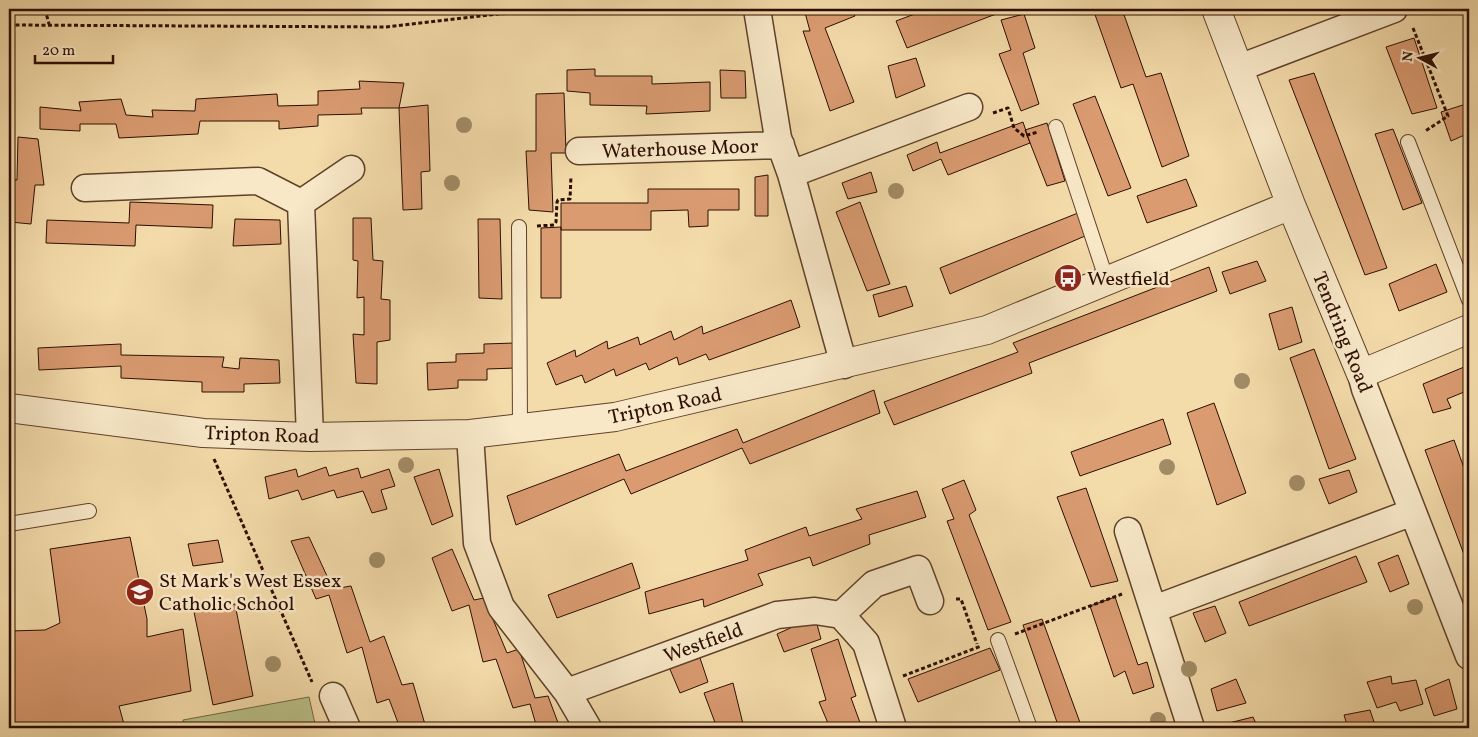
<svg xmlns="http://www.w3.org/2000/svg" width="1478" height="737" font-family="Vollkorn,serif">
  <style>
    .garden { fill: #bac089; stroke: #736744 }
    .building { fill: #da9b71; stroke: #2c0e00 }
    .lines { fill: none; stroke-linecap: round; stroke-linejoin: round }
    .service-casing { stroke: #5e412a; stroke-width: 16 }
    .minor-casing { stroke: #5e412a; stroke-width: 29 }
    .tertiary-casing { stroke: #5e412a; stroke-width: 30 }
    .path { stroke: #2c0e00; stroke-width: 3; stroke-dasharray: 4 2.5; stroke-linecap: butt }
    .service { stroke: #f8e8c8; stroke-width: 14 }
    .minor { stroke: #f8e8c8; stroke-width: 26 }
    .tertiary { stroke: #f8e8c8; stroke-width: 28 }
    .tree { fill: #a28c67 }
    .labels { text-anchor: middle; stroke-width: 5; stroke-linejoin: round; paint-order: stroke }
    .street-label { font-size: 20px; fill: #2c0e00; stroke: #f8e8c8 }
    .poi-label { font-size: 20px; fill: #2c0e00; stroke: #f8e8c8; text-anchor: start }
  </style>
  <rect width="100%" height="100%" fill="#f4dbaa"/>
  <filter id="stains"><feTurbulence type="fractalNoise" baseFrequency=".004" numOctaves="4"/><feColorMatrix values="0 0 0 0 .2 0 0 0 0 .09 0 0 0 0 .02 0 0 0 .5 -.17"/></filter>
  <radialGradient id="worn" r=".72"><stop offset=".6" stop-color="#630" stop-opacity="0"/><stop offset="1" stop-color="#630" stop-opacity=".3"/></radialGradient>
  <path class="garden" d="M309,697L316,728H184L183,720Z"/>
  <path class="building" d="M804,9H852L855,16L825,28L854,102L830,111L803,31H810Z
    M928,9H994L996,14L907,48L896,21Z
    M1093,9H1122L1146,77L1161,73L1189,156L1162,167L1133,84L1121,88Z
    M1024,14L1035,48L1023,53L1039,104L1021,111L999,54L1011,50L1001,20Z
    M1414,38L1437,108L1412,114L1386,47Z
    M916,58L925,86L896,98L888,66Z
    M595,69V76H652V84L710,82V111L646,114L647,106L590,105V93L567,91V70Z
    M720,70L745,71L746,98H721Z
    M1314,73L1387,268L1365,275L1289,80Z
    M359,81L404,83L399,108H361L362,114L318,115V126L279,129V121H200L198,134L119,138L116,124H80V131L40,129V107L81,111L79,102L121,99L126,115L153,117L152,110L195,111L196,99L277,94L278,106L318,105V91L360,89Z
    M564,93L566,153H551L553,212L529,210L526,151H536V94Z
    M1095,96L1131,188L1108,196L1073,104Z
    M1469,103V133L1451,141L1441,112Z
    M428,105L430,171L421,172L422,209L403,210L399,108Z
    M1023,122L1030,143L948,175L941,159L913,171L907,155L937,142L940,153Z
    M1047,123L1065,181L1047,186L1025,130Z
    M1393,129L1422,203L1403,210L1375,134Z
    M18,137L38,139L44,185H35L31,224L10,222L9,179L17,180Z
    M871,172L877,192L848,199L842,183Z
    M768,175V216H755V177Z
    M1186,179L1197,206L1147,223L1137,196Z
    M648,189H739V210H708V226L689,227L688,210L651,211V230H561V203H648Z
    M130,202L213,205L212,228L136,225L135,246L46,243L47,220L129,223Z
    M860,202L890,284L867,291L836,212Z
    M1078,213L1085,236L950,294L940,268Z
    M353,218H371L373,260L383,261L381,299L390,300V340L377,342V384L356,383L353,334L364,335V297L357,298L358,261L353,260Z
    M235,219L280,220L281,244L233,246Z
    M478,219H500L502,299L479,298Z
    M561,227V298H541V228Z
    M1257,261L1266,281L1230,294L1222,272Z
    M1436,264L1447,292L1399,311L1389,284Z
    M1209,267L1217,291L1029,363L1032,373L894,425L884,402L1018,352L1013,343Z
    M906,286L913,306L879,317L873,295Z
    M791,300L800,327L709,360L706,354L679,365L677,357L649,370L646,363L616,376L614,369L585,383L582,375L556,385L547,363L575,350L576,357L607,341L608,349L638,337L640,345L671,331L674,340L702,326L703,334Z
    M1292,307L1302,342L1279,350L1269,314Z
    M9,323H10L11,355H9Z
    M515,343L516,368L487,369V380H458V388L428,390L427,363L456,362V354L484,353V344Z
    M121,344V355L224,357L222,367L239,369L240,358L279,360L280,383L244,384V392H202V382L121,378V366L39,370L38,348Z
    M1314,349L1356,459L1329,469L1290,358Z
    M1469,365V390L1447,399L1451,408L1433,413L1423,384Z
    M874,390L880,413L750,464L742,448L631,494L624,479L516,525L507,496L619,454L626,471L737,429L743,443Z
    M1214,403L1246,493L1217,505L1187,413Z
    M1163,419L1171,444L1080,476L1071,452Z
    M1454,440L1469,482V568L1425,450Z
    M326,467L329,476L358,468L361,478L389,469L395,486L381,490L387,509L372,513L363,491L337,498L334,490L302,500L298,490L269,499L265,477L296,469L298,477Z
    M439,469L453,516L432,525L414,477Z
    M1349,470L1357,492L1329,504L1319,479Z
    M964,480L976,510L969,515L1011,622L988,630L947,521L954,519L942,489Z
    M1086,488L1118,581L1091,587L1057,497Z
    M917,491L926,517L869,535L870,544L813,566L810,557L758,574L763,585L704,607L703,599L649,614L645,592L748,560L745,550L806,527L809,536L862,519L856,509Z
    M130,537L147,619V637L183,629L191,691L119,706L125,728H9V625L10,631L45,630L60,623L50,549Z
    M309,537L333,589L351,586L370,642L384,636L402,685L413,683L426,728H400L389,699L377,703L362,647L347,653L329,595L316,599L291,541Z
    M218,540L223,562L193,566L188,544Z
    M452,549L474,600L484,598L507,653L519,649L535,698L548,696L560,728H537L530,704L513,708L496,659L483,662L469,605L452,611L432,558Z
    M1398,555L1409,584L1390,592L1378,563Z
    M1356,556L1367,582L1249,626L1239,602Z
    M632,563L640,588L557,618L548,595Z
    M1115,597L1138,665L1147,662L1154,687L1133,694L1125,671L1114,677L1090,606Z
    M235,604L253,696L213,705L194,612Z
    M1215,606L1226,633L1205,642L1193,613Z
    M815,617L821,639L784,652L777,634Z
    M1042,619L1082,728H1059L1023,625Z
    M838,639L856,696L851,698L862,728H830L819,702L826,700L811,649Z
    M990,648L1000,670L918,702L908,679Z
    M700,658L708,682L680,693L669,667Z
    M1391,676L1392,684L1416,680L1423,704L1400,711L1396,702L1377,708L1367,682Z
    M1236,679L1246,703L1217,711L1211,689Z
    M1449,679L1457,709L1434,716L1425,689Z
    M733,683L744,728H717L704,693Z
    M1370,710L1376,728H1348L1344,715Z
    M1253,717L1258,728H1227L1225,724Z"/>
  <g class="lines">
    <defs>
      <path id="service" d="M1056,127L1107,281
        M1408,142L1469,300
        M519,227L520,428
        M9,521V524L89,511
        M998,640L1030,728"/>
      <path id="minor" d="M757,9L778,138L791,174L844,365
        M1239,68L1394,9
        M579,151L781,145
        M791,174L969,107
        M85,188L258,181L301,203L310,437
        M301,203L351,169
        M1361,374L1365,389L1469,656
        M470,434L477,543L501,607L567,692L588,728
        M1128,531L1191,728
        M1154,609L1413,512
        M841,615L874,584L918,569L930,601
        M567,692L777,615L815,611L841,615L866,643L893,728
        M333,696L347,728"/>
      <path id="tertiary" d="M1216,9L1291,205L1361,374L1469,329
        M9,408L203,433L310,437L470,434L615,417L987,330L1291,205"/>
    </defs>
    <use href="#service" class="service-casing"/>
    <use href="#minor" class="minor-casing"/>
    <use href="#tertiary" class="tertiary-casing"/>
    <path class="path" d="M45,9L49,24
      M9,25L386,27L497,14L559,10L614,12L631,9
      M1413,28L1448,116L1424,132
      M993,113L1008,108L1014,128L1024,136L1038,132
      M537,226L554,225L556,222L557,202L558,200L570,199L571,176
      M214,459L312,682
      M956,599H961L977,644
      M1015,634L1122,594
      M903,676L981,646"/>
    <use href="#service" class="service"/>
    <use href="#minor" class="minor"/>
    <use href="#tertiary" class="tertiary"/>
  </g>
  <g class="tree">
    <circle cx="464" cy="125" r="8"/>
    <circle cx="452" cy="183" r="8"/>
    <circle cx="896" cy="191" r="8"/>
    <circle cx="1242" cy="381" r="8"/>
    <circle cx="406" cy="465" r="8"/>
    <circle cx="1167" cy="467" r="8"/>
    <circle cx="1297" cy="483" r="8"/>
    <circle cx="377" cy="560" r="8"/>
    <circle cx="1415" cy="607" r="8"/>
    <circle cx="273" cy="664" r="8"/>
    <circle cx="1189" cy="669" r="8"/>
    <circle cx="1158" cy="720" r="8"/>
  </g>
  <defs>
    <symbol id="bus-disc" viewBox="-11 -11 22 22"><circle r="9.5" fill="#8f2418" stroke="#f8e8c8"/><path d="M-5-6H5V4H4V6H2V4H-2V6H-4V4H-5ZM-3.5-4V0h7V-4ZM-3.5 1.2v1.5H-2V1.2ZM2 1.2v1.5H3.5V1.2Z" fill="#fff"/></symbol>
    <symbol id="school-disc" viewBox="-11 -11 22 22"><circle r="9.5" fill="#8f2418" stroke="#f8e8c8"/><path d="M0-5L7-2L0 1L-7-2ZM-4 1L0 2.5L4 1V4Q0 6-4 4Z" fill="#fff"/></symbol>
  </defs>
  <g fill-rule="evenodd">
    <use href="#bus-disc" x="1052" y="262" width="32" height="32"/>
    <use href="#school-disc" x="124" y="576" width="32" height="32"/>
  </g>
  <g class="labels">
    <g class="street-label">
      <text transform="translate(680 148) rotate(-2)" y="7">Waterhouse Moor</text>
      <text transform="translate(1343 332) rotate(68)" y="7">Tendring Road</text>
      <text transform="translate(665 405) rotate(-12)" y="7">Tripton Road</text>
      <text transform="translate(262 434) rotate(2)" y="7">Tripton Road</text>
      <text transform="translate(703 642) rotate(-20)" y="7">Westfield</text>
    </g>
    <g class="poi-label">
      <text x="1087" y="285">Westfield</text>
      <text x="159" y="587">St Mark's West Essex<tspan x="159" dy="23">Catholic School</tspan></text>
    </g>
  </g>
  <rect width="1478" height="737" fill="none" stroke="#f4dbaa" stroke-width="30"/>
  <rect x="10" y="10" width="1458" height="717" fill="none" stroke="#2c0e00" stroke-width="2.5"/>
  <rect x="15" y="15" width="1448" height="707" fill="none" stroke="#2c0e00"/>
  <g transform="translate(1420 58) rotate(277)" stroke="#f8e8c8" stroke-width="4" paint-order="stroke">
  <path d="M0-4L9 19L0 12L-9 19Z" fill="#2c0e00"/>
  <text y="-8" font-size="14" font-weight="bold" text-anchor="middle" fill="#2c0e00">N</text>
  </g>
  <path d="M35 55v8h78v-8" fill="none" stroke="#2c0e00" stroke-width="2.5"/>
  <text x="42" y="55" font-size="15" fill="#2c0e00" stroke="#f8e8c8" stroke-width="4" paint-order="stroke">20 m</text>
  <rect width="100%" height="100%" filter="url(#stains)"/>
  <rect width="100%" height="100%" fill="url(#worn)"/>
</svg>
